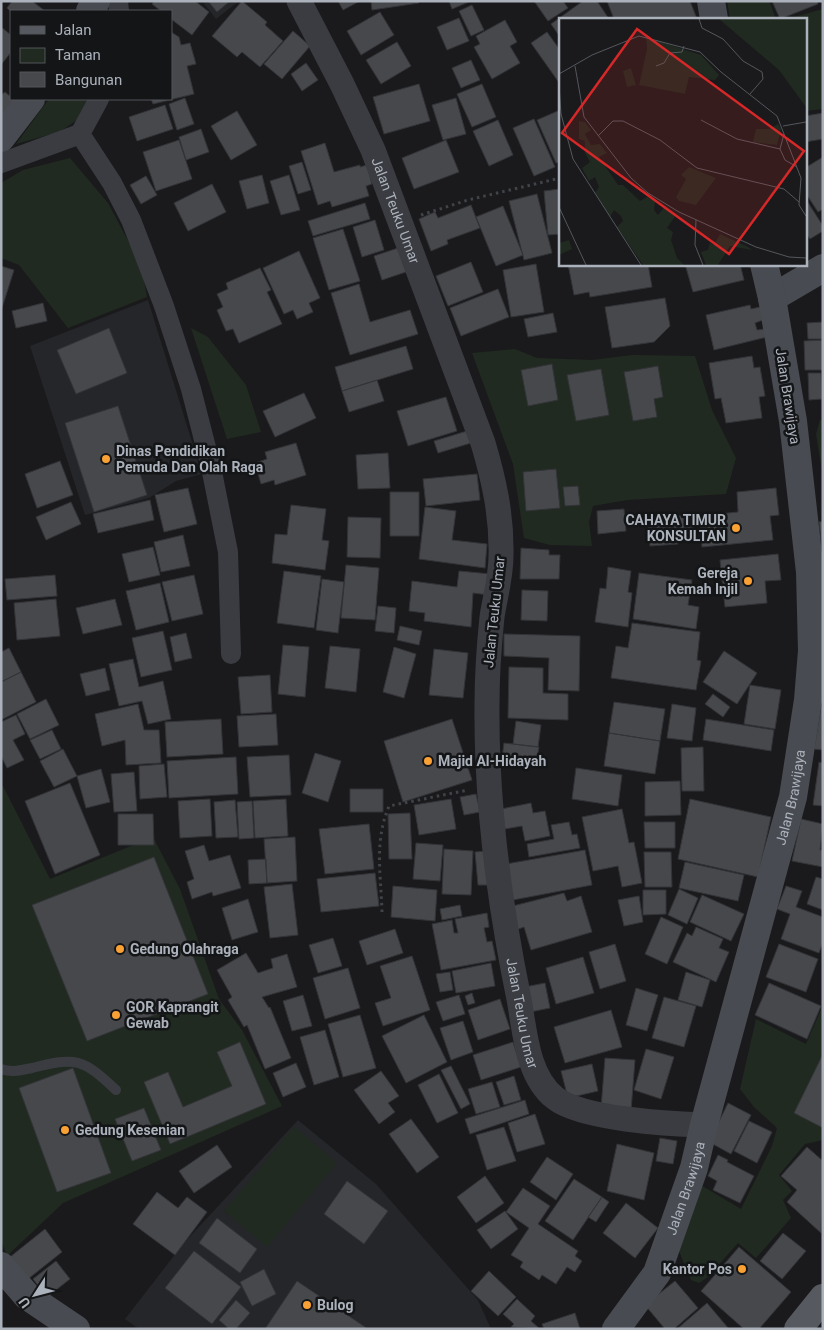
<svg xmlns="http://www.w3.org/2000/svg" width="824" height="1330" font-family="Roboto,sans-serif">
  <style>
    .built { fill: #252629 }
    .green { fill: #212a21; fill-rule: evenodd }
    .building { fill: #46484c; stroke: #333438 }
    .lines { fill: none; stroke-linecap: round; stroke-linejoin: round }
    .path { stroke: #404348; stroke-width: 3; stroke-dasharray: 2.5 4; stroke-linecap: butt }
    .service { stroke: #3a3c41; stroke-width: 10 }
    .minor { stroke: #3a3c41; stroke-width: 20 }
    .tertiary { stroke: #3a3c41; stroke-width: 25 }
    .secondary { stroke: #484b51; stroke-width: 28 }
    .primary { stroke: #565a60; stroke-width: 28 }
    .poi-dot { fill: #f9a135; stroke: #141517; stroke-width: 2 }
    .labels { text-anchor: middle; stroke-width: 5; stroke-linejoin: round; paint-order: stroke }
    .street-label { font-size: 14px; fill: #acb2bc; stroke: #141517 }
    .poi-label { font-size: 14px; font-weight: bold; fill: #acb2bc; stroke: #141517; text-anchor: start }
    .inset-road { fill: none; stroke: #54575c; stroke-width: 1 }
    .view { fill: #d62828; fill-opacity: 0.15; stroke: #d62828; stroke-width: 2.5 }
    .inset-edge { fill: none; stroke: #acb2bc; stroke-width: 2.5 }
  </style>
  <rect width="100%" height="100%" fill="#1a1a1c"/>
  <path class="built" d="M202,1H239L216,19Z
    M148,300L202,474L176,481L149,498L85,515L30,346Z
    M298,1120L376,1184L478,1300L491,1329H139L125,1319L183,1244Z"/>
  <path class="green" d="M727,1H769L776,19H730Z
    M823,9V109L805,111V19H787Z
    M49,99H93L83,116L59,132L16,144Z
    M70,158L108,203L141,265L147,297L68,328L19,265L1,258V183L23,170Z
    M191,328L208,337L246,385L261,432L227,439Z
    M515,349L537,358L592,360L632,355L695,356L712,410L736,458L726,494L627,500L593,506L589,522L592,546L550,545L524,538L513,464L472,353ZM552,364L558,400L528,405L521,370ZM658,366L663,397L654,399L657,417L633,421L624,372ZM556,469L560,508L527,511L523,472ZM578,486L580,505L565,506L563,487Z
    M820,420H823V477L816,434Z
    M1,782L50,879L153,837L180,889L219,999L242,1030L282,1106L63,1203L7,1256L1,1240Z
    M823,1005V1056L794,1113L823,1128V1140L805,1144L779,1175L792,1191L783,1200L791,1218L756,1258L738,1243L708,1277L699,1283L691,1280L679,1251L699,1184L741,1209L772,1146L777,1128L754,1107L740,1089L756,1019L806,1044Z
    M294,1127L337,1163L267,1247L224,1211Z"/>
  <path class="building" d="M12,1H32L45,11L11,12L7,8Z
    M154,1H195L209,12L192,35L171,19V11H161L152,4Z
    M208,1H230L217,12Z
    M242,1L267,22L265,25L283,41L260,67L242,52L237,57L212,36Z
    M338,1H360L343,10Z
    M371,1H418L419,3L372,10Z
    M449,1H471L452,9Z
    M534,1H563L568,8L548,21Z
    M583,1H597L609,19H560V37L551,24Z
    M607,1H690L697,19H614Z
    M772,1H817L818,4L780,19Z
    M472,5L484,30L471,36L459,11Z
    M380,12L394,35L361,55L347,31Z
    M459,18L469,41L447,50L437,27Z
    M505,20L517,42L510,46L520,63L492,79L474,47L480,44L476,36Z
    M1,27L11,35V52L1,65Z
    M293,31L310,46L282,79L264,64Z
    M171,32L179,37L181,45L190,43L196,64L187,66L194,94L153,104L151,99H171Z
    M547,32L560,50V84L531,43Z
    M397,42L411,66L381,84L366,60Z
    M471,60L480,80L461,88L452,68Z
    M306,63L318,80L302,91L291,74Z
    M419,84L430,121L384,134L373,97Z
    M482,84L496,117L472,127L457,94Z
    M5,92L17,102L1,121V95Z
    M185,98L194,124L177,130L169,104Z
    M456,98L466,134L443,140L432,105Z
    M165,105L173,129L137,141L129,117Z
    M560,110V162L556,163L537,120Z
    M237,111L257,145L231,160L211,126Z
    M823,113V139L805,142V116Z
    M534,119L555,167L534,176L513,128Z
    M498,120L513,155L489,166L473,131Z
    M201,129L209,152L186,160L179,137Z
    M179,140L192,179L156,191L143,152Z
    M446,140L459,172L414,189L402,158Z
    M325,143L334,172L360,165V167L367,165L372,184L366,186L369,196L332,207L330,201L318,205L301,151Z
    M823,157V209L818,212L805,192V168Z
    M302,162L311,190L298,194L289,166Z
    M262,175L269,203L247,209L239,181Z
    M289,175L300,210L281,215L270,181Z
    M146,176L157,195L141,204L130,185Z
    M212,184L226,212L188,231L174,203Z
    M560,189V234L548,235L544,191Z
    M537,194L552,253L524,260L509,201Z
    M807,201L823,226V231L810,239L805,232Z
    M365,203L370,219L313,236L308,221Z
    M471,205L480,228L447,240L448,244L431,251L419,219L435,212L438,218Z
    M503,206L523,255L496,266L476,217Z
    M375,220L384,250L362,257L353,227Z
    M343,229L360,281L329,290L313,238Z
    M398,248L406,272L382,280L374,256Z
    M299,251L320,298L309,303L313,312L297,319L293,310L284,314L263,268Z
    M471,262L483,292L448,306L436,276Z
    M536,264L544,312L511,317L503,270Z
    M568,264H648L652,287L590,297L589,292L574,295Z
    M685,264H740L744,280L693,292Z
    M1,266L14,270L1,311Z
    M260,268L271,290L267,292L282,324L239,343L233,329L226,331L217,310L223,307L217,294L228,289L226,283Z
    M359,284L370,322L410,310L418,334L350,355L331,293Z
    M498,289L509,317L461,336L450,308Z
    M665,298L670,326L654,342L612,348L605,307Z
    M43,303L47,321L16,328L12,311Z
    M750,305L751,309L760,307L763,320L755,323L757,330L764,329L767,337L714,350L706,315Z
    M553,313L557,332L528,337L524,319Z
    M823,322V339H808L807,323Z
    M109,328L127,373L76,394L57,350Z
    M823,340V370H805L804,341Z
    M406,346L413,369L342,391L335,367Z
    M752,356L754,368L760,367L765,396L759,397L762,418L726,423L721,398L715,399L709,363Z
    M552,364L558,400L528,406L521,370Z
    M658,366L663,397L654,399L657,417L633,421L624,372Z
    M601,369L609,415L576,421L567,375Z
    M808,373H821L822,399L809,400Z
    M377,380L384,401L349,412L342,391Z
    M304,393L316,418L275,437L263,411Z
    M446,397L457,431L408,446L397,411Z
    M118,406L147,495L94,512L65,423Z
    M467,431L471,443L438,453L434,441Z
    M296,443L306,475L275,485L274,480L261,484L255,463L267,459L265,452Z
    M388,453L390,488L358,489L356,455Z
    M60,461L73,495L37,508L25,474Z
    M556,469L560,508L526,511L523,472Z
    M477,474L480,500L426,506L423,479Z
    M578,486L580,505L565,506L563,487Z
    M188,488L197,524L164,532L155,495Z
    M776,488L779,515L770,516L773,540L702,547L699,516L738,512L737,492Z
    M390,492H419V536H390Z
    M150,500L154,520L98,533L93,514Z
    M71,502L81,524L46,540L36,517Z
    M291,505L326,509L322,540L329,541L325,570L272,563L275,534L287,535Z
    M425,507L456,511L452,540L487,544L485,568L419,559Z
    M624,509L626,531L598,534L597,511Z
    M675,515L678,544L650,546L647,517Z
    M692,515L695,537L678,538L676,516Z
    M348,517L381,518L380,558L347,557Z
    M823,521V549H822L819,522Z
    M183,535L190,566L161,572L154,542Z
    M153,547L160,575L129,582L122,554Z
    M521,548L549,550V555H560L559,579H520Z
    M778,554L781,580L765,581L767,603L725,607L720,560Z
    M346,565L379,568L375,620L341,618Z
    M608,567L631,571L628,592L632,593L628,627L595,622L600,588L606,589Z
    M284,571L321,576L314,628L277,623Z
    M459,571L491,574L489,595L473,593L471,627L424,621L425,613L409,611L412,581L457,587Z
    M639,573L692,580L688,605L699,607L696,629L633,619Z
    M55,575L57,596L7,600L5,579Z
    M194,575L203,614L172,621L162,582Z
    M322,579L344,582L338,633L316,630Z
    M160,583L169,622L136,630L126,591Z
    M522,590L548,591L547,621L521,620Z
    M56,599L60,636L17,640L14,603Z
    M115,599L122,625L83,634L76,608Z
    M378,606L396,608L394,633L375,631Z
    M632,623L700,632L697,660L701,661L696,690L611,678L616,646L628,648Z
    M400,626L422,631L419,645L397,640Z
    M163,631L172,670L141,677L132,638Z
    M186,633L192,658L175,662L170,637Z
    M504,634L580,636L579,691L548,690L549,658L504,656Z
    M283,645L309,647L305,697L278,694Z
    M330,646L360,649L356,692L325,688Z
    M394,647L416,654L404,698L383,692Z
    M9,648L21,672L1,682V652Z
    M434,649L468,653L463,698L429,695Z
    M724,651L757,673L737,704L703,682Z
    M133,659L139,687L163,681L171,719L148,724L142,701L119,706L109,664Z
    M509,667L543,668V693L568,694V720L508,718Z
    M105,668L110,690L86,696L80,674Z
    M21,672L36,702L1,720V682Z
    M270,675L272,712L241,714L238,677Z
    M750,685L781,690L775,729L744,724Z
    M713,694L730,707L723,717L705,704Z
    M46,699L59,725L30,739L17,714Z
    M614,702L665,709L660,741L609,733Z
    M138,704L144,730H159L161,763L126,765L125,740L102,746L95,714Z
    M672,704L696,708L692,741L667,738Z
    M821,707H823V750L814,749Z
    M276,714L278,745L239,747L237,716Z
    M16,715L25,734L13,740L24,760L7,768L1,756V722Z
    M221,719L223,754L167,757L165,722Z
    M452,719L472,780L403,802L384,741Z
    M706,719L774,730L771,751L703,740Z
    M516,721L541,725L538,747L513,744Z
    M52,730L61,749L40,759L30,740Z
    M609,733L660,741L655,774L604,766Z
    M504,743L539,747L536,763L502,758Z
    M703,747L704,791H682L681,748Z
    M63,749L77,776L54,787L40,761Z
    M315,753L341,761L328,802L302,793Z
    M289,755L291,795L250,797L247,757Z
    M236,757L238,794L169,798L167,761Z
    M819,762L823,763V806L813,805Z
    M164,764L167,797L140,799L139,766Z
    M576,768L622,775L618,806L572,799Z
    M101,769L110,802L86,808L77,776Z
    M134,772L137,811L114,812L111,774Z
    M680,781L681,815L645,816V782Z
    M70,783L100,855L55,874L25,801Z
    M350,789H383V812H350Z
    M476,794L480,812L464,815L460,797Z
    M210,799L212,836L180,838L178,801Z
    M286,799L288,836L255,838L253,801Z
    M451,799L456,829L419,835L414,805Z
    M690,799L771,817L758,877L678,859Z
    M235,800L238,837L216,838L214,802Z
    M252,801L254,838L239,839L237,802Z
    M531,803L533,813L545,811L550,836L525,841L522,826L505,829L501,809Z
    M622,809L629,843L634,842L642,883L622,887L618,866L593,871L582,817Z
    M410,813L412,859H389L388,814Z
    M118,814H153L154,845H118Z
    M801,819L823,824L820,850H823V867L792,861Z
    M569,822L572,835L577,834L580,848L529,857L527,844L554,839L551,825Z
    M644,822H675V848H645Z
    M369,824L374,869L325,874L319,829Z
    M295,837L297,881L267,883L264,839Z
    M416,843L443,845L440,881L413,879Z
    M204,845L209,861L230,855L241,888L213,896L212,892L192,899L187,882L194,879L185,851Z
    M444,849L473,851L471,895L442,894Z
    M585,850L592,885L513,900L506,864Z
    M487,851L489,885H478L475,852Z
    M644,852H671L672,887H645Z
    M154,857L208,994L87,1041L32,905Z
    M266,859L267,883L249,884L248,860Z
    M685,862L744,875L738,901L679,888Z
    M375,873L379,906L321,912L317,879Z
    M816,877L823,879V910L807,904Z
    M292,884L298,935L270,938L264,887Z
    M393,886L437,890L435,921L391,917Z
    M786,886L802,891L796,907L823,917V942L819,953L781,939L790,914L777,909Z
    M679,889L698,898L687,924L668,915Z
    M643,890H666V914L643,915Z
    M564,893L567,901L581,896L592,932L531,950L524,927L516,930L509,907Z
    M702,895L744,914L731,941L690,922Z
    M639,896L643,922L624,926L618,900Z
    M248,899L258,932L232,940L222,908Z
    M460,905L462,916L442,920L440,909Z
    M487,913L489,927L484,928L487,942L492,941L496,960L441,970L432,924L452,920L454,933H458L455,919Z
    M661,917L683,927L667,964L645,954Z
    M696,927L723,939L719,948L729,952L716,982L673,962L687,933L692,936Z
    M395,929L403,953L367,965L359,941Z
    M333,938L342,966L318,973L309,945Z
    M615,944L626,981L600,989L589,952Z
    M779,944L818,959L806,992L766,977Z
    M246,953L258,973L273,968L271,959L287,954L297,987L262,997L269,1008L270,1007L291,1058L265,1069L247,1025L244,1027L228,1000L232,997L217,970Z
    M412,956L430,1010L383,1026L375,1003L391,998L380,966Z
    M583,957L594,993L556,1004L546,968Z
    M491,963L495,986L456,993L452,971Z
    M348,968L360,1008L325,1019L313,978Z
    M450,972L453,990L440,992L436,974Z
    M686,972L710,980L702,1007L678,1000Z
    M545,983L550,1008L530,1012L525,987Z
    M769,983L821,1006L807,1039L755,1015Z
    M636,988L658,995L647,1031L626,1025Z
    M472,993L475,1003L468,1005L465,996Z
    M303,995L312,1026L292,1031L283,1001Z
    M459,995L465,1014L443,1021L436,1002Z
    M664,997L696,1006L684,1047L652,1038Z
    M500,999L510,1029L478,1040L468,1010Z
    M611,1010L622,1047L565,1063L554,1027Z
    M360,1015L376,1068L343,1077L328,1024Z
    M424,1015L447,1062L406,1083L382,1036Z
    M463,1021L473,1052L451,1060L440,1028Z
    M325,1030L339,1077L314,1085L300,1037Z
    M240,1042L266,1104L170,1144L144,1082L168,1072L183,1107L232,1086L217,1052Z
    M513,1042L521,1067L481,1080L473,1055Z
    M646,1049L674,1057L661,1099L634,1090Z
    M822,1056H823V1128L794,1113Z
    M605,1058L635,1060L631,1111L601,1108Z
    M296,1063L306,1087L283,1097L273,1073Z
    M592,1064L598,1091L568,1098L561,1071Z
    M451,1066L470,1104L461,1109L441,1070Z
    M73,1068L111,1173L57,1192L19,1088Z
    M381,1071L399,1096L388,1103L395,1112L379,1124L354,1090Z
    M439,1074L458,1113L437,1123L418,1085Z
    M514,1076L521,1100L504,1105L496,1082Z
    M492,1082L500,1107L476,1114L468,1089Z
    M525,1100L529,1114L470,1134L465,1119Z
    M728,1103L751,1115L731,1154L709,1142Z
    M144,1108L161,1150L132,1161L115,1119Z
    M535,1114L545,1144L517,1152L508,1123Z
    M411,1119L439,1157L417,1173L389,1134Z
    M749,1121L772,1132L757,1163L734,1151Z
    M504,1127L516,1161L487,1170L476,1135Z
    M660,1138L677,1141L673,1164L656,1161Z
    M617,1144L654,1153L644,1200L607,1191Z
    M217,1145L232,1167L194,1193L179,1171Z
    M807,1147L823,1161L821,1233L787,1202L797,1190L781,1176Z
    M718,1155L728,1160L727,1162L754,1176L740,1203L713,1190L717,1181L708,1176Z
    M547,1157L573,1174L556,1200L530,1182Z
    M485,1176L504,1203L476,1223L457,1197Z
    M574,1179L602,1197L573,1240L545,1221Z
    M347,1181L388,1211L364,1244L324,1214Z
    M523,1188L550,1206L538,1224L578,1251L575,1256L582,1261L575,1272L567,1267L556,1284L542,1275L539,1280L520,1267L523,1262L511,1255L529,1228L506,1212Z
    M157,1192L178,1208L187,1197L207,1212L175,1255L133,1224Z
    M602,1197L609,1202L596,1222L588,1217Z
    M626,1203L658,1228L635,1258L603,1233Z
    M505,1211L518,1229L491,1249L477,1230Z
    M217,1218L257,1249L240,1273L199,1243Z
    M45,1229L62,1252L28,1279L10,1257Z
    M783,1233L806,1251L782,1279L760,1261Z
    M739,1247L791,1292L759,1329H744L701,1291Z
    M194,1251L241,1287L212,1324L165,1288Z
    M56,1261L70,1279L47,1297L33,1279Z
    M264,1269L276,1294L252,1306L240,1282Z
    M489,1271L516,1297L498,1316L471,1291Z
    M297,1281L368,1329H265Z
    M675,1281L698,1308L674,1329H665L645,1305Z
    M517,1299L535,1316L531,1321L540,1329L511,1327L514,1324L503,1314Z
    M236,1300L250,1313L236,1329H229L219,1320Z
    M707,1303L729,1329H677L699,1310Z
    M575,1313L580,1329H544L542,1324Z"/>
  <g class="lines">
    <path class="path" d="M421,215L468,200L560,178
      M382,912C381,874 374,842 389,806L468,790"/>
    <path class="service" d="M1,1069C12,1073 21,1070 32,1068C76,1057 82,1058 116,1090"/>
    <path class="minor" d="M118,1L119,11
      M80,134L112,183L131,220L164,306L191,389L211,467L228,552L231,654
      M1,163L80,134L99,99"/>
    <path class="tertiary" id="s1" d="M299,1L342,84L373,150L483,443C494,480 502,516 501,556C501,577 495,597 492,617C489,646 487,675 487,704C486,803 499,902 519,999C525,1032 527,1076 555,1098C581,1119 669,1124 704,1125"/>
    <g class="secondary">
      <path d="M711,1L714,19"/>
      <path d="M90,11L96,1"/>
      <path d="M1,138L31,99"/>
      <path d="M772,298L823,268"/>
      <path d="M1,1266L27,1296L76,1329"/>
      <path id="s2" d="M616,1329L657,1273L694,1168L704,1125L793,797L808,700L812,651L810,572L793,421L772,298L764,264"/>
    </g>
    <path class="primary" d="M798,1329L823,1298"/>
  </g>
  <g class="poi-dot">
    <circle cx="106" cy="459" r="5"/>
    <circle cx="736" cy="528" r="5"/>
    <circle cx="748" cy="581" r="5"/>
    <circle cx="428" cy="761" r="5"/>
    <circle cx="120" cy="949" r="5"/>
    <circle cx="116" cy="1015" r="5"/>
    <circle cx="65" cy="1130" r="5"/>
    <circle cx="742" cy="1269" r="5"/>
    <circle cx="307" cy="1305" r="5"/>
  </g>
  <g class="labels">
    <g class="street-label">
      <text dy="5" stroke="none"><textPath href="#s1" startOffset="231">Jalan Teuku Umar</textPath></text>
      <text transform="translate(788 396) rotate(81)" y="5">Jalan Brawijaya</text>
      <text transform="translate(494 612) rotate(-84)" y="5">Jalan Teuku Umar</text>
      <text dy="5" stroke="none"><textPath href="#s2" startOffset="564">Jalan Brawijaya</textPath></text>
      <text dy="5" stroke="none"><textPath href="#s1" startOffset="1055">Jalan Teuku Umar</textPath></text>
      <text dy="5" stroke="none"><textPath href="#s2" startOffset="159">Jalan Brawijaya</textPath></text>
    </g>
    <g class="poi-label">
      <text x="116" y="456">Dinas Pendidikan<tspan x="116" dy="16">Pemuda Dan Olah Raga</tspan></text>
      <text x="726" y="525" text-anchor="end">CAHAYA TIMUR<tspan x="726" dy="16">KONSULTAN</tspan></text>
      <text x="738" y="578" text-anchor="end">Gereja<tspan x="738" dy="16">Kemah Injil</tspan></text>
      <text x="438" y="766">Majid Al-Hidayah</text>
      <text x="130" y="954">Gedung Olahraga</text>
      <text x="126" y="1012">GOR Kaprangit<tspan x="126" dy="16">Gewab</tspan></text>
      <text x="75" y="1135">Gedung Kesenian</text>
      <text x="732" y="1274" text-anchor="end">Kantor Pos</text>
      <text x="317" y="1310">Bulog</text>
    </g>
  </g>
  <g transform="translate(559 18)">
    <rect width="248" height="248" fill="#1a1a1c"/>
    <path d="M160,1H247V89L220,52ZM87,19L142,37L160,57L156,62L130,59L126,76L80,67L88,31ZM72,50L77,67L68,69L64,53ZM20,103L26,104L32,112L26,116L32,127L41,126L48,135L40,139L59,167H64L81,183L88,179L96,183L95,192L99,197L105,190L117,197L108,210L114,214L112,222L118,240L125,247H84L58,209L64,203L62,198L55,192L51,199L36,175L40,169L36,159L30,163L23,150L31,144L26,135V123L20,121ZM219,106L222,111L218,127L194,124L197,111H210ZM130,149L157,160L137,187L120,183L117,179L127,161L122,157ZM161,216L189,229L193,232L171,228L159,247H147L142,234L149,232L151,225L155,227ZM10,222L13,231L0,237V225Z" fill="#212a21"/>
    <path class="inset-road" d="M140,1L143,10L164,21L184,43L203,54L204,61L191,76M16,48L25,99L72,160L89,175L120,194L197,229L230,239L247,240M97,48L105,45L111,35L123,34L125,28M0,56L33,37L80,18L141,34L162,54L218,98L242,160L240,187L247,198M0,68L2,96L14,141L82,247M142,102L178,121L221,131M224,108L247,104M225,116L221,131L226,142L238,149M39,118L54,103H64L101,122L138,150L225,171L240,184M0,189L27,247M137,202L136,227L144,247"/>
    <path class="view" d="M78,11L245,133L170,236L3,115Z"/>
    <rect width="248" height="248" class="inset-edge"/>
  </g>
  <rect width="824" height="1330" fill="none" stroke="#acb2bc" stroke-width="5"/>
  <rect x="10" y="10" width="162" height="90" fill="#141517" stroke="#515459"/>
  <rect x="20" y="26" width="25" height="8" fill="#565a60" stroke="#515459"/>
  <text x="55" y="35" font-size="15" fill="#acb2bc">Jalan</text>
  <rect x="20" y="48" width="25" height="15" fill="#212a21" stroke="#515459"/>
  <text x="55" y="60" font-size="15" fill="#acb2bc">Taman</text>
  <rect x="20" y="72" width="25" height="15" fill="#46484c" stroke="#515459"/>
  <text x="55" y="85" font-size="15" fill="#acb2bc">Bangunan</text>
  <g transform="translate(35 1295) rotate(234)" stroke="#141517" stroke-width="4" paint-order="stroke">
  <path d="M0-4L9 19L0 12L-9 19Z" fill="#acb2bc"/>
  <text y="-8" font-size="14" font-weight="bold" text-anchor="middle" fill="#acb2bc">U</text>
  </g>
</svg>
